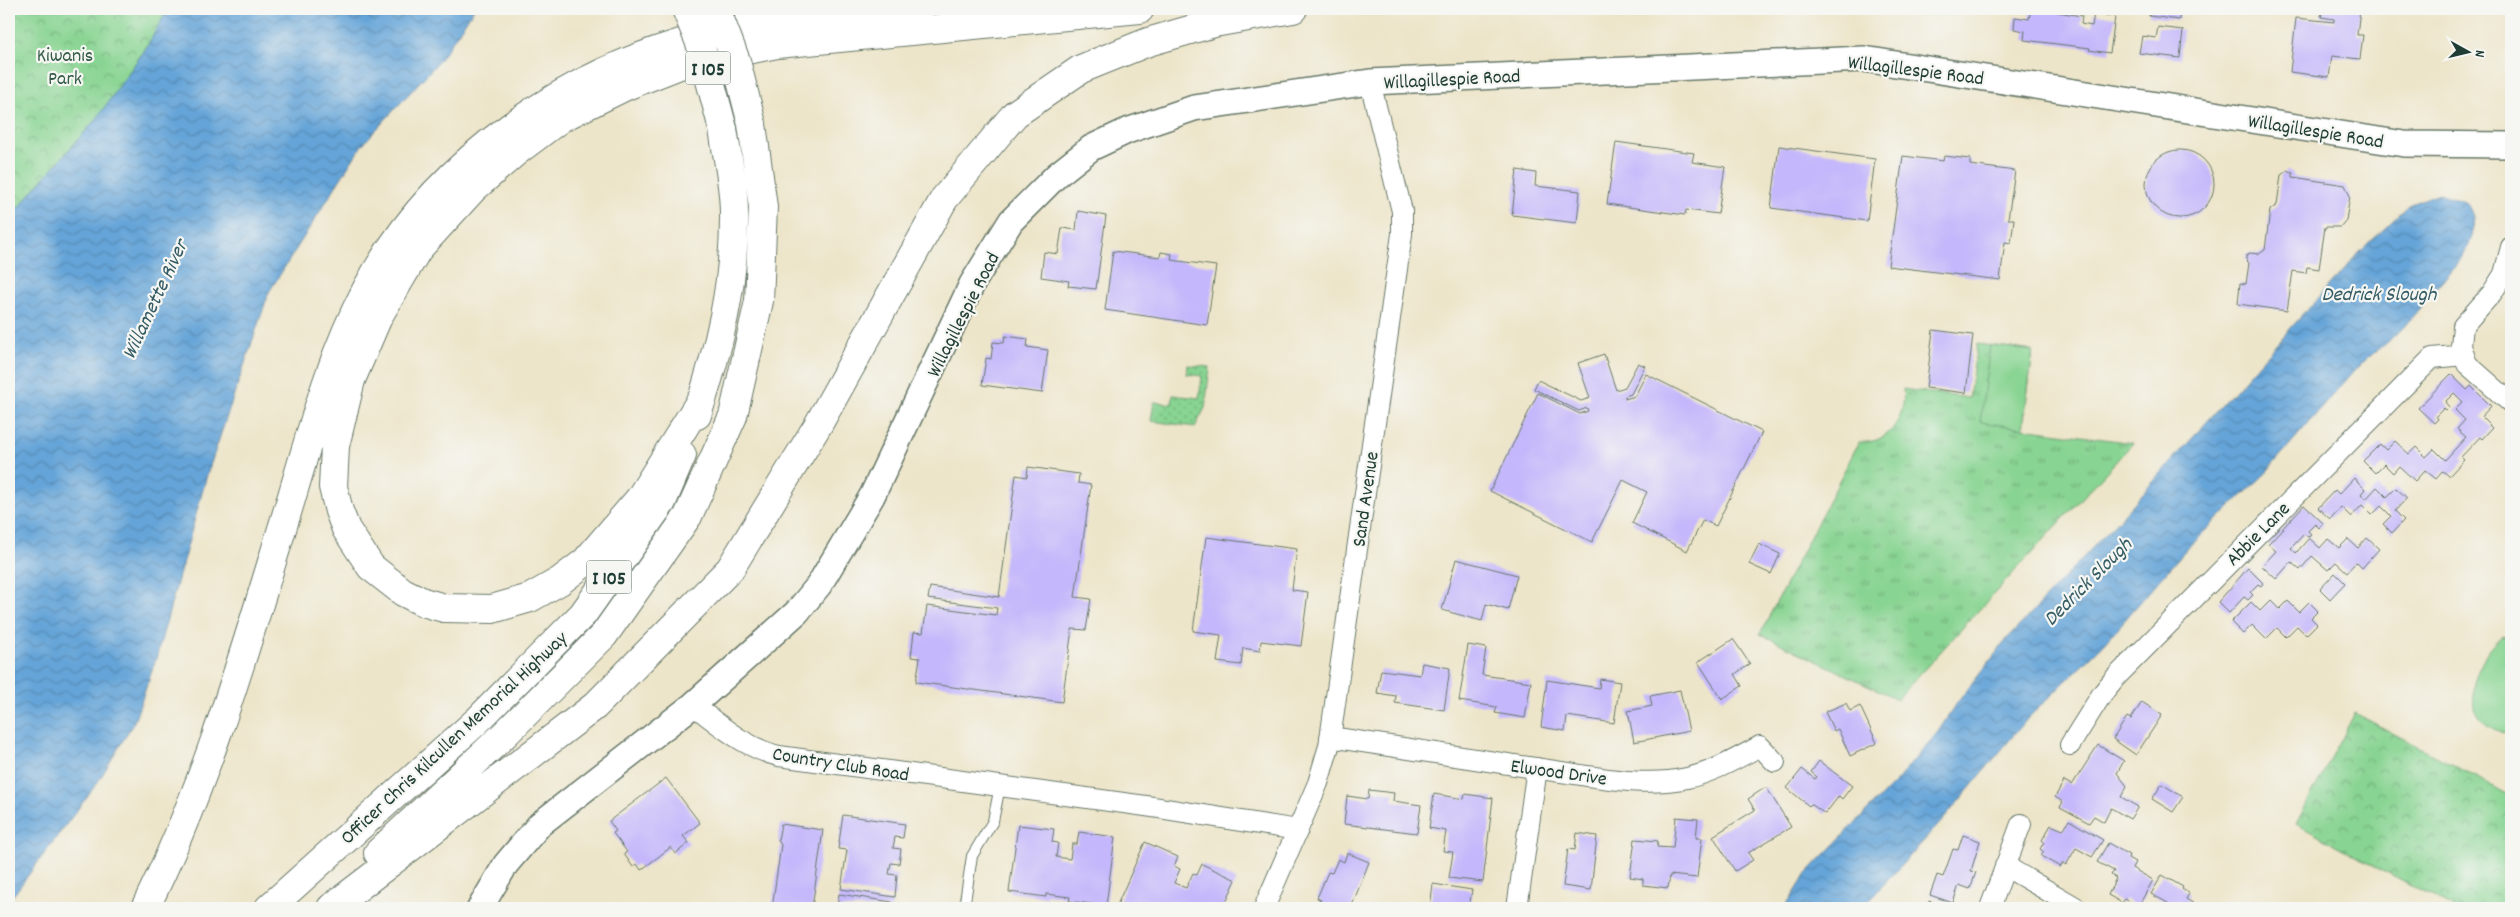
<svg xmlns="http://www.w3.org/2000/svg" width="2520" height="917" font-family="Dekko,sans-serif">
  <style>
    .grass { fill: url(#grass-tufts); stroke: #548863 }
    .park { fill: url(#park-crowns); stroke: #548863 }
    .garden { fill: url(#garden-dots); stroke: #548863 }
    .pitch { fill: #88d492; stroke: #548863 }
    .water { fill: url(#water-waves); stroke: #427086 }
    .building { fill: #c4b7fb }
    .lines { fill: none; stroke-linecap: round; stroke-linejoin: round }
    .service-casing { stroke: #677868; stroke-width: 12 }
    .minor-casing { stroke: #677868; stroke-width: 22 }
    .tertiary-casing { stroke: #677868; stroke-width: 28 }
    .motorway-casing { stroke: #677868; stroke-width: 30 }
    .service { stroke: #fff; stroke-width: 10 }
    .minor { stroke: #fff; stroke-width: 20 }
    .tertiary { stroke: #fff; stroke-width: 25 }
    .motorway { stroke: #fff; stroke-width: 28 }
    .motorway-bridge-casing { stroke: #677868; stroke-width: 30; stroke-linecap: butt }
    .motorway-bridge { stroke: #fff; stroke-width: 28 }
    .labels { text-anchor: middle; stroke-width: 4.5; stroke-linejoin: round; paint-order: stroke }
    .shield { fill: #f6f6f2; stroke: #60746d; stroke-width: 1 }
    .shield-label { font-size: 19px; font-weight: bold; fill: #1f3d34 }
    .park-label { font-size: 20px; fill: #345b47; stroke: #f6f6f2 }
    .street-label { font-size: 20px; fill: #1f3d34; stroke: #f6f6f2 }
    .water-label { font-size: 21px; font-style: italic; fill: #345c65; stroke: #f6f6f2 }
  </style>
  <defs>
    <pattern id="grass-tufts" width="24" height="20" patternUnits="userSpaceOnUse" patternTransform="scale(1.25)"><rect width="24" height="20" fill="#88d492"/><path d="M3 7l-1-3M5 7V3M7 7l1-3M15 17l-1-3M17 17v-4M19 17l1-3" fill="none" stroke="#6fad78"/></pattern>
    <pattern id="park-crowns" width="20" height="18" patternUnits="userSpaceOnUse" patternTransform="scale(1.25)"><rect width="20" height="18" fill="#88d492"/><path d="M2 6a3 3 0 1 1 6 0M12 15a3 3 0 1 1 6 0" fill="none" stroke="#6fad78"/></pattern>
    <pattern id="garden-dots" width="8" height="8" patternUnits="userSpaceOnUse" patternTransform="scale(1.25)"><rect width="8" height="8" fill="#88d492"/><path d="M2 2h.1M6 6h.1" fill="none" stroke="#6fad78" stroke-width="1.8" stroke-linecap="round"/></pattern>
    <pattern id="water-waves" width="16" height="10" patternUnits="userSpaceOnUse" patternTransform="scale(1.25)"><rect width="16" height="10" fill="#65a4d8"/><path d="M0 5q4-4 8 0t8 0" fill="none" stroke="#5387b0"/></pattern>
  </defs>
  <rect width="100%" height="100%" fill="#f6f6f2"/>
  <filter id="ink" filterUnits="userSpaceOnUse"><feTurbulence type="fractalNoise" baseFrequency=".02" numOctaves="2"/><feDisplacementMap in="SourceGraphic" scale="10" xChannelSelector="R" yChannelSelector="G"/><feConvolveMatrix kernelMatrix="1 2 1 2 8 2 1 2 1" color-interpolation-filters="sRGB"/></filter>
  <filter id="wash" filterUnits="userSpaceOnUse"><feTurbulence type="fractalNoise" baseFrequency=".0096" numOctaves="4" result="noise"/><feDisplacementMap in="SourceGraphic" scale="20" xChannelSelector="R" yChannelSelector="G"/><feGaussianBlur stdDeviation="1.12" result="paint"/><feColorMatrix in="noise" values="0 0 0 0 0 0 0 0 0 0 0 0 0 0 0 0 0 1.4 0 .05"/><feComposite in="paint" operator="in"/></filter>
  <g filter="url(#wash)">
    <rect width="100%" height="100%" fill="#ede5c9"/>
    <path class="grass" d="M1977,344L2033,351L2023,428L2133,443L1897,699L1760,634L1859,442C1889,445 1907,417 1903,389L1969,398Z"/>
    <path class="park" d="M9,9H168L146,48L97,118L9,218Z
      M2355,713L2511,796V908H2454L2296,824Z"/>
    <path class="garden" d="M1188,365L1210,367L1205,408L1195,427L1151,421L1154,402L1172,404L1173,395L1199,398L1202,376L1187,374Z"/>
    <path class="pitch" d="M1990,345L2033,351L2023,428L1980,422Z
      M2503,636L2511,639V734C2453,725 2470,663 2503,636Z"/>
    <path class="water" d="M168,9H474L439,61L362,145L269,292L207,475L156,659L134,722L98,782L9,901V218L97,118L146,48Z
      M2439,193L2462,201L2469,207L2473,216L2471,240L2463,257L2402,329L2354,370L2262,477L2187,548L2104,644L2028,718L1943,820L1862,908H1785L1807,873L1898,779L1937,733L1957,703L2007,639L2136,501L2315,301L2361,251L2409,205Z"/>
    <g id="blocks">
      <path class="building" d="M2031,9H2058L2057,12L2082,16L2081,24L2092,26L2094,13L2115,17L2110,53L2089,50L2090,48L2024,40L2025,31L2014,29L2015,17L2029,19Z
        M2150,9H2180L2179,20L2149,16Z
        M2323,9H2360L2357,35H2363L2360,59L2332,56L2329,77L2290,72L2296,18L2334,22V19L2321,17Z
        M2158,27L2183,30L2180,58L2139,53L2142,36L2156,38Z
        M1616,142L1694,153L1692,162L1725,167L1718,214L1686,210L1685,215L1607,204Z
        M1779,146L1875,159L1867,221L1771,208Z
        M2146 184a34 34 0 1 1 68 0a34 34 0 1 1-68 0Z
        M1903,156L1943,161L1944,156L1970,159V165L2015,171L2008,219H2014L2011,243L2005,242L2000,280L1888,266Z
        M1517,170L1536,173L1535,186L1580,191L1577,223L1512,215Z
        M2288,170L2293,173V177L2345,185L2350,196L2346,220L2340,227H2325L2319,269L2307,267L2306,273L2293,271L2287,311L2238,304L2240,283L2246,284L2249,263L2246,260V255L2250,253L2259,254L2265,250L2270,210L2277,205L2281,175Z
        M1078,211L1106,216L1096,289L1068,286L1069,281L1041,277L1044,252L1058,254L1062,228L1076,230Z
        M1113,251L1160,257L1161,252L1172,254L1171,260L1216,266L1207,325L1105,310Z
        M1933,330L1973,335L1966,393L1926,388Z
        M1005,336L1028,339L1027,347L1048,350L1042,393L982,385L986,358L991,359L993,342L1004,343Z
        M1604,354L1616,390L1625,387L1638,363L1645,366L1631,394L1625,396V399L1635,396L1646,374L1762,432L1716,526L1703,520L1687,551L1632,523L1647,492L1623,480L1592,542L1490,491L1538,393L1580,414L1588,411L1587,408L1579,411L1534,389L1538,380L1581,401L1590,398L1578,363Z
        M2451,374L2467,390L2471,386L2491,406L2481,417L2492,428L2482,439L2480,437L2461,457L2464,460L2449,476L2443,471L2436,479L2425,470L2415,481L2399,466L2393,473L2384,464L2375,473L2363,461L2380,444L2386,450L2395,441L2409,454L2416,447L2426,457L2434,449L2445,460L2466,437L2457,429L2465,420L2455,410L2463,402L2454,393L2445,402L2449,407L2446,410L2444,408L2436,416L2438,419L2434,423L2418,408Z
        M1028,467L1079,474L1078,483L1091,485L1075,597L1091,599L1086,630L1072,629L1062,702L916,682L920,658L911,657L914,632L923,633L927,606L996,615L997,608L928,599L930,587L999,597L1016,475L1027,477Z
        M2354,478L2365,489L2361,494L2366,499L2377,487L2387,497L2396,488L2407,498L2395,511L2404,520L2392,533L2383,524L2391,516L2381,506L2372,515L2362,505L2351,517L2341,507L2330,519L2318,508L2335,490L2339,494Z
        M2304,505L2323,523L2319,528L2315,524L2308,531L2311,534L2308,537L2304,534L2291,548L2296,553L2309,538L2320,548L2328,539L2339,548L2348,539L2358,548L2367,538L2379,549L2362,568L2356,562L2347,572L2336,562L2328,570L2312,556L2300,570L2291,562L2276,579L2262,566L2276,551L2268,544Z
        M1206,537L1297,549L1292,590L1308,592L1301,646L1261,641L1260,651L1243,648L1241,665L1217,662L1221,635L1193,631Z
        M1759,544L1780,554L1771,574L1749,564Z
        M1456,559L1517,575L1508,610L1486,604L1482,621L1442,610Z
        M2248,568L2263,583L2261,586L2258,584L2250,592L2253,595L2248,600L2244,597L2229,613L2218,602Z
        M2335,573L2345,583L2330,599L2320,589Z
        M2271,600L2280,609L2288,601L2299,612L2309,602L2318,611L2311,618L2317,624L2306,635L2297,626L2286,637L2277,628L2266,639L2252,625L2243,634L2231,622L2251,602L2260,611Z
        M1733,639L1750,664L1735,674L1742,686L1722,699L1698,662Z
        M1468,645L1486,648L1482,675L1531,682L1525,718L1495,713L1497,707L1459,701Z
        M1422,663L1450,668L1444,710L1395,703L1396,696L1377,693L1381,670L1420,675Z
        M1600,679L1620,682L1614,723L1567,716L1565,731L1541,727L1547,680L1599,688Z
        M1680,690L1689,731L1634,742L1628,711L1652,706L1650,696Z
        M2142,702L2162,715L2136,755L2113,739L2127,717L2131,719Z
        M1846,703L1850,711L1860,706L1877,743L1850,756L1838,729L1834,731L1825,712Z
        M2098,745L2124,761L2117,773L2127,786L2121,797L2138,807L2130,819L2111,808L2104,822L2094,816L2089,823L2060,807L2063,802L2055,797L2064,781L2072,785Z
        M1819,761L1852,786L1842,799L1839,796L1825,814L1811,804L1809,806L1787,788L1802,769L1815,779L1817,777L1811,772Z
        M666,778L700,823L683,836L689,843L675,854L671,847L641,870L637,864L633,867L624,854L627,852L613,833L616,831L609,821Z
        M2162,784L2183,797L2173,812L2152,799Z
        M1766,787L1791,827L1748,853L1753,860L1735,871L1713,836L1755,810L1748,799Z
        M1369,790L1394,793L1393,801L1421,805L1417,833L1344,824L1347,796L1368,799Z
        M1434,794L1464,799L1465,794L1493,798L1483,882L1449,878L1453,852L1443,851L1446,831L1429,828Z
        M843,815L905,824L903,838L895,837L893,848L901,849L899,864L891,863L889,874L897,875L895,897L841,889L847,850L838,849Z
        M1676,817L1698,819L1696,838H1702L1697,878L1670,875L1668,888L1643,885V879L1630,877L1635,839L1658,841L1657,847L1673,848Z
        M2069,820L2103,840L2092,857L2076,848L2066,865L2063,863L2060,867L2041,856L2044,852L2040,849L2044,842L2042,840L2051,825L2063,830Z
        M781,824L823,830L812,908H772L781,845L778,840Z
        M1018,825L1054,829L1052,842L1058,843L1056,857L1070,859L1072,844H1077L1079,832L1115,837L1106,906L1069,901L1070,897L1046,894V897L1009,892Z
        M1577,833L1597,836L1591,890L1563,886L1568,849L1575,850Z
        M1963,835L1980,841L1971,871L1976,872L1970,889L1959,885L1953,903L1930,895L1937,875L1943,877L1953,849L1958,850Z
        M1145,842L1178,857L1174,866L1180,869L1174,883L1186,888L1193,873L1197,875L1202,864L1236,880L1223,908H1124L1117,905Z
        M2108,843L2129,855L2128,858L2135,862L2132,868L2153,880L2138,907L2125,899L2122,903L2108,895L2116,878L2111,875L2114,871L2097,862Z
        M1347,853L1369,862L1351,908H1317L1321,900L1317,898L1328,872L1332,873L1338,859L1344,862Z
        M2162,875L2183,887L2182,889L2189,894L2186,899L2201,908L2165,907L2168,903L2151,894Z
        M1433,884L1472,890L1469,908H1430Z
        M839,894L892,902L891,908H837Z
        M1929,901L1949,908H1926Z"/>
    </g>
  </g>
  <g filter="url(#ink)">
    <use href="#blocks" fill-opacity="0" stroke="#677868" stroke-width="1"/>
    <g class="lines">
      <defs>
        <path id="service" d="M964,908L972,856L993,821L1000,786"/>
        <path id="minor" d="M2461,346L2467,364L2511,403
          M693,705C720,725 745,748 779,756L1153,807L1298,830
          M1330,737C1403,748 1475,759 1548,770C1593,776 1642,788 1687,778C1714,772 1736,759 1760,746L1775,762
          M2070,745L2102,694L2115,678L2432,358L2454,356L2458,354L2461,346L2463,326L2492,293L2504,274L2511,247
          M2005,866L2077,908
          M1264,908L1318,783L1329,746L1402,234V211L1370,82
          M1517,908L1537,768
          M1990,908L2021,824"/>
        <path id="tertiary" d="M480,908L506,864L540,824L693,705L797,612L819,585L872,496L972,284L1011,221L1057,175L1091,148L1127,131L1194,108L1370,82L1864,59L2404,144L2511,145"/>
        <path id="motorway" d="M703,397L640,498L585,562L560,581L530,598L492,609L444,608L423,602L403,592L371,567L346,529L339,511L333,487L335,446L351,380L378,317L418,249L473,189L517,151L561,118L626,86L687,62L777,44L1140,9
          M697,415C719,349 735,283 734,213C734,185 727,156 723,129
          M378,853L505,734L604,635L688,516L733,416L759,301L763,207L752,124
          M145,908C209,780 247,642 289,506C311,433 330,358 366,290C434,160 570,69 710,35C778,18 849,16 919,9
          M269,908L477,721L583,614L662,502L682,455
          M331,908L595,706L730,569L818,425L944,199L1015,114L1081,69L1148,42L1214,23L1293,9"/>
      </defs>
      <use href="#service" class="service-casing"/>
      <use href="#minor" class="minor-casing"/>
      <use href="#tertiary" class="tertiary-casing"/>
      <use href="#motorway" class="motorway-casing"/>
      <use href="#service" class="service"/>
      <use href="#minor" class="minor"/>
      <use href="#tertiary" class="tertiary"/>
      <use href="#motorway" class="motorway"/>
      <defs>
        <path id="motorway-bridge" d="M686,9L700,43L723,129
          M716,9L736,61L752,124"/>
      </defs>
      <use href="#motorway-bridge" class="motorway-bridge-casing"/>
      <use href="#motorway-bridge" class="motorway-bridge"/>
    </g>
  </g>
  <g class="labels">
    <g class="shield">
      <rect x="685.5" y="51.5" width="45" height="33" rx="4"/>
      <rect x="586.5" y="560.5" width="45" height="33" rx="4"/>
    </g>
    <g class="shield-label">
      <text x="708" y="75">I 105</text>
      <text x="609" y="584">I 105</text>
    </g>
    <g class="park-label">
      <text x="65" y="61">Kiwanis<tspan x="65" dy="23">Park</tspan></text>
    </g>
    <g class="street-label">
      <text transform="translate(1916 69) rotate(7)" y="7">Willagillespie Road</text>
      <text transform="translate(1452 78) rotate(-3)" y="7">Willagillespie Road</text>
      <text transform="translate(2316 130) rotate(9)" y="7">Willagillespie Road</text>
      <text transform="translate(962 314) rotate(-63)" y="7">Willagillespie Road</text>
      <text transform="translate(1364 499) rotate(-82)" y="7">Sand Avenue</text>
      <text transform="translate(2257 533) rotate(-45)" y="7">Abbie Lane</text>
      <text transform="translate(453 737) rotate(-43)" y="7">Officer Chris Kilcullen Memorial Highway</text>
      <text transform="translate(841 763) rotate(9)" y="7">Country Club Road</text>
      <text transform="translate(1559 771) rotate(8)" y="7">Elwood Drive</text>
    </g>
    <g class="water-label">
      <text x="2379" y="300">Dedrick Slough</text>
      <text transform="translate(154 299) rotate(-65)" y="7">Willamette River</text>
      <text transform="translate(2087 581) rotate(-45)" y="7">Dedrick Slough</text>
    </g>
  </g>
  <rect width="2520" height="917" fill="none" stroke="#f6f6f2" stroke-width="30"/>
  <g transform="translate(2468 52) rotate(98)" stroke="#f6f6f2" stroke-width="4" paint-order="stroke">
  <path d="M0-4L9 19L0 12L-9 19Z" fill="#1f3d34"/>
  <text y="-8" font-size="14" font-weight="bold" text-anchor="middle" fill="#1f3d34">N</text>
  </g>
</svg>
